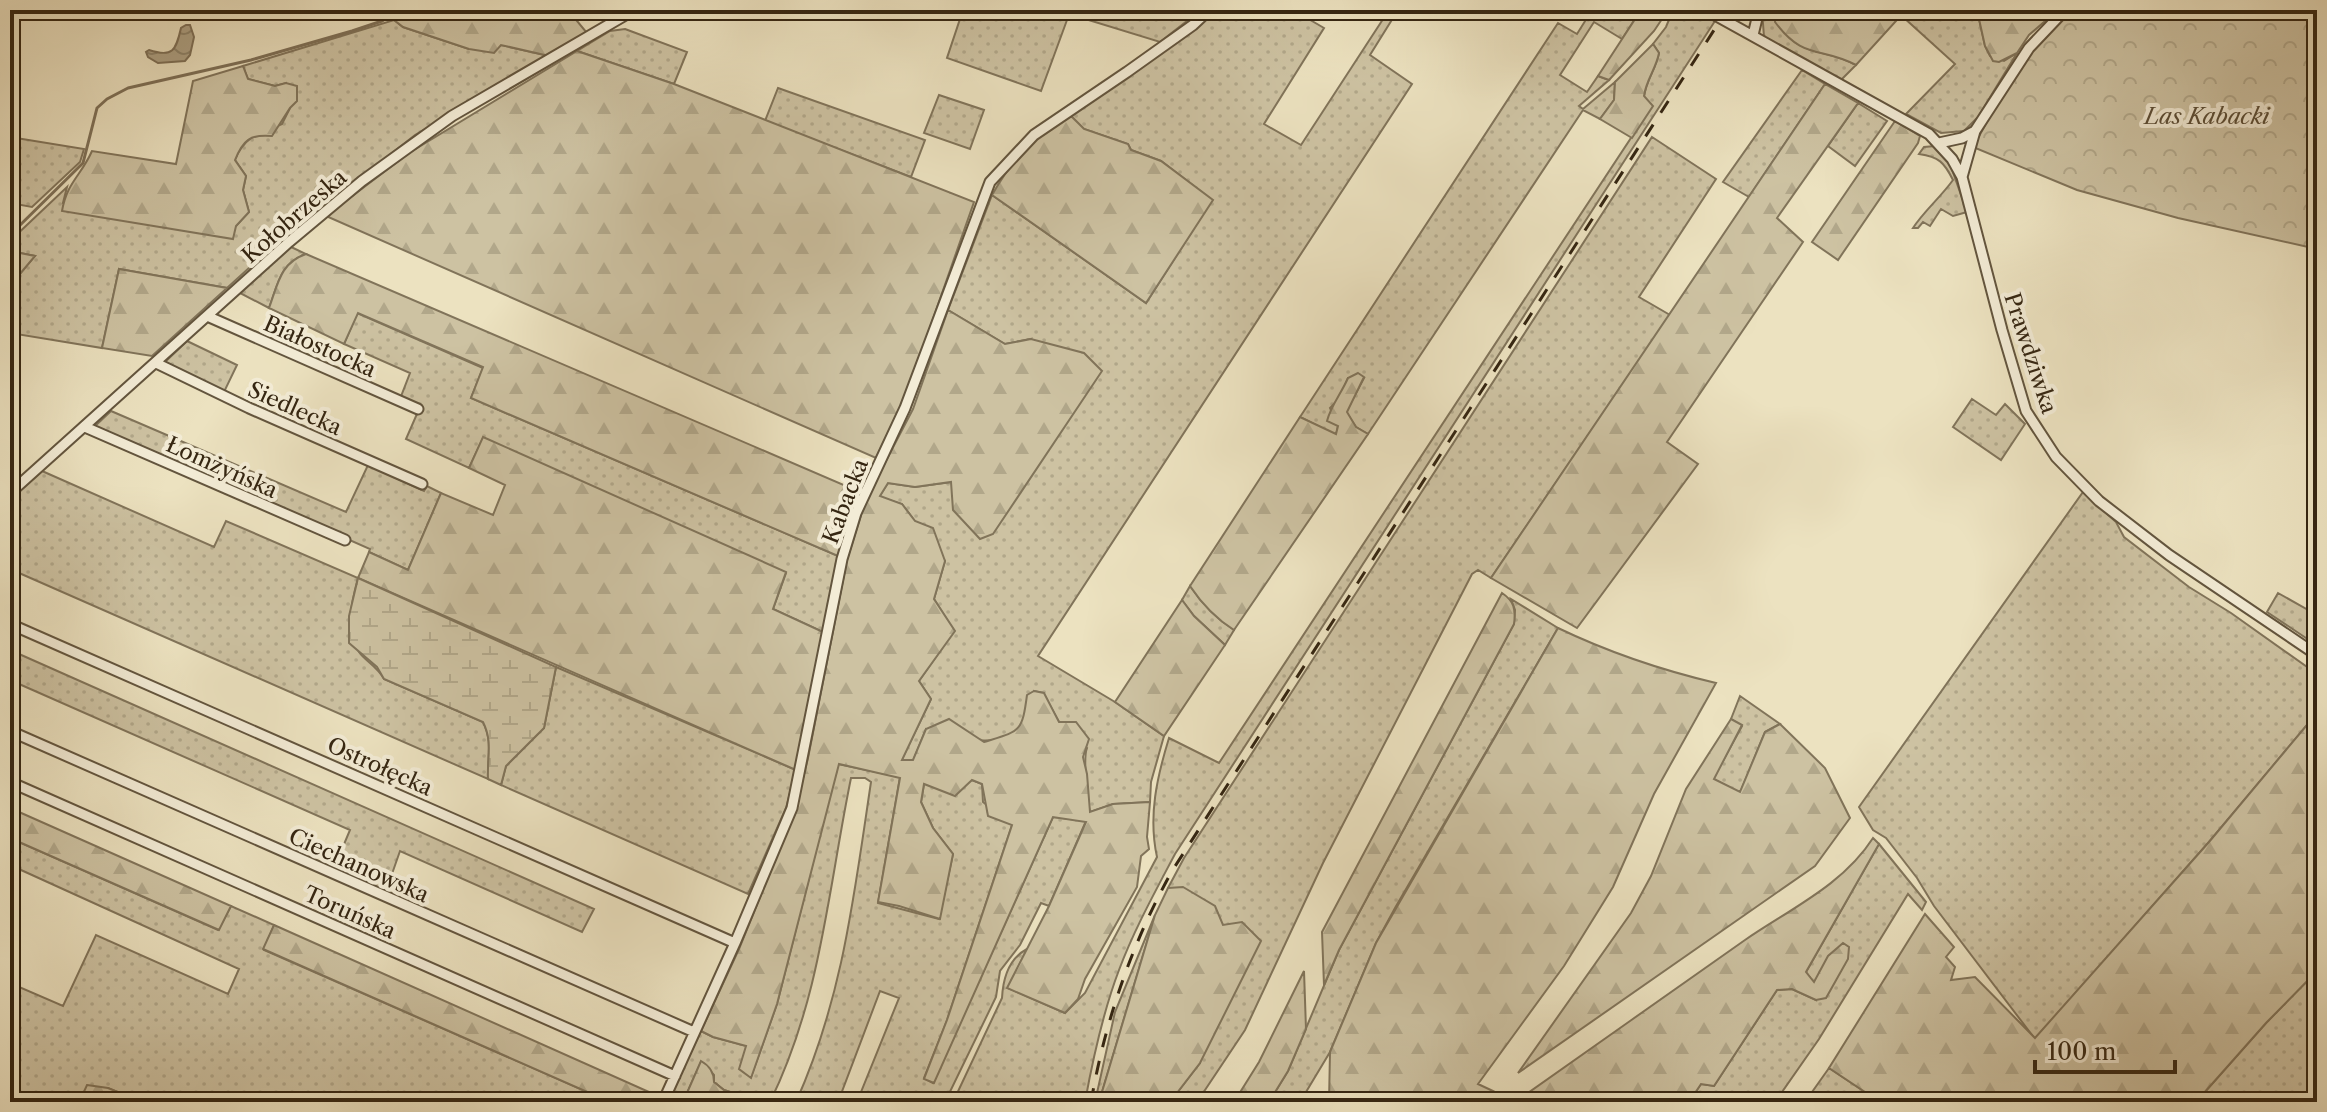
<svg xmlns="http://www.w3.org/2000/svg" width="2327" height="1112" font-family="'Libre Caslon Text',serif">
  <style>
    .grass { fill: url(#grass-dots); stroke: #81745a; stroke-width: 2 }
    .forest { fill: url(#forest-firs); stroke: #81745a; stroke-width: 2 }
    .wetland { fill: url(#wetland-marsh); stroke: #81745a; stroke-width: 2 }
    .park { fill: url(#park-crowns); stroke: #81745a; stroke-width: 2 }
    .water { fill: url(#water-waves); stroke: #7e7057; stroke-width: 2 }
    .lines { fill: none; stroke-linecap: round; stroke-linejoin: round }
    .stream { stroke: #7e7057; stroke-width: 3 }
    .street-casing { stroke: #63553e; stroke-width: 13 }
    .street { stroke: #f3ecd6; stroke-width: 9 }
    .rail { stroke: #352612; stroke-width: 3; stroke-dasharray: 14 14; stroke-linecap: butt }
    .labels { text-anchor: middle; stroke-width: 8; stroke-linejoin: round; paint-order: stroke }
    .park-label { font-size: 22px; font-style: italic; fill: #5b4d36; stroke: #f3ecd6 }
    .street-label { font-size: 22px; fill: #352612; stroke: #f3ecd6 }
  </style>
  <defs>
    <pattern id="grass-dots" width="8" height="8" patternUnits="userSpaceOnUse" patternTransform="scale(2)"><rect width="8" height="8" fill="#cdc2a2"/><path d="M2 2h.1M6 6h.1" fill="none" stroke="#b1a78a" stroke-width="1.8" stroke-linecap="round"/></pattern>
    <pattern id="forest-firs" width="22" height="20" patternUnits="userSpaceOnUse" patternTransform="scale(2)"><rect width="22" height="20" fill="#cdc2a2"/><path d="M5 1l3.5 6h-7zM16 11l3.5 6h-7z" fill="#b1a78a"/></pattern>
    <pattern id="wetland-marsh" width="20" height="14" patternUnits="userSpaceOnUse" patternTransform="scale(2)"><rect width="20" height="14" fill="#cdc2a2"/><path d="M1 5h8M5 5V1M11 12h8M15 12V8" fill="none" stroke="#b1a78a"/></pattern>
    <pattern id="park-crowns" width="20" height="18" patternUnits="userSpaceOnUse" patternTransform="scale(2)"><rect width="20" height="18" fill="#cdc2a2"/><path d="M2 6a3 3 0 1 1 6 0M12 15a3 3 0 1 1 6 0" fill="none" stroke="#b1a78a"/></pattern>
    <pattern id="water-waves" width="16" height="10" patternUnits="userSpaceOnUse" patternTransform="scale(2)"><rect width="16" height="10" fill="#aea285"/><path d="M0 5q4-4 8 0t8 0" fill="none" stroke="#8e846b"/></pattern>
  </defs>
  <rect width="100%" height="100%" fill="#ece2c0"/>
  <filter id="stains"><feTurbulence type="fractalNoise" baseFrequency=".0025" numOctaves="4"/><feColorMatrix values="0 0 0 0 .2 0 0 0 0 .09 0 0 0 0 .02 0 0 0 .5 -.17"/></filter>
  <radialGradient id="worn" r=".72"><stop offset=".6" stop-color="#630" stop-opacity="0"/><stop offset="1" stop-color="#630" stop-opacity=".3"/></radialGradient>
  <path class="grass" d="M963,10H1035L1067,20L1041,91L947,58Z
    M1056,10H1201L1160,42Z
    M1216,10H1293L1324,28L1264,124L1301,145L1389,10H1398L1370,55L1412,84L1038,656L1115,702L1164,736L1151,782L1150,802L1113,804L1090,812C1087,800 1083,757 1087,748L1059,722L1043,693L1034,691C1031,701 1028,714 1023,722C1005,754 954,736 926,729L913,761H901L931,699L919,681L954,631L934,599L945,561L902,504L879,497L888,483L915,487L951,482L1031,339L1005,344L948,310L992,195L1146,303L1212,200L1161,161L1131,150L1128,144L1084,129L1071,116L1189,34Z
    M1592,10H1641L1622,39L1594,22L1560,75L1587,92L1598,76L1609,80L1579,106L1583,109L1615,82L1614,100L1600,119L1583,110L1368,434L1356,427L1346,412L1364,378H1348L1339,399L1330,408L1338,426L1336,435L1300,417L1558,23L1577,34Z
    M1673,10H1693L1715,21L1175,854C1155,892 1134,930 1119,970C1103,1012 1093,1058 1085,1102H953L1002,998C1003,979 1008,959 1027,949L1008,988L1065,1013L1085,993L1157,857C1148,816 1157,777 1169,738L1219,763L1652,106L1644,97C1646,80 1656,69 1659,53L1653,44L1666,27Z
    M1762,10H1776V22C1803,60 1821,46 1856,65L1841,80L1764,37Z
    M1906,10H1977L1985,46L1990,56L2004,61L2017,53L1978,117L1964,131L1941,133L1906,114L1955,64L1902,16Z
    M394,20L403,27L469,49L501,45L549,56L415,135L273,246L227,288L119,269L102,348L10,333V281H14L35,256L10,251V241L67,187L63,203L236,226L249,212L243,190L246,176L235,160C244,136 260,133 282,124L290,108L286,83L275,86L248,79L243,66Z
    M625,29L687,52L674,84L577,51L610,31Z
    M1802,70L1825,84L1749,197L1723,182Z
    M778,88L925,140L911,177L765,121Z
    M939,95L984,110L970,149L924,133Z
    M1858,103L1887,121L1855,166L1828,146Z
    M10,137L84,149L80,162L32,207L10,203Z
    M1652,137L1716,179L1639,297L1670,315L1491,578L1478,570L1472,574L1323,863L1245,1030L1197,1102H1170L1200,1063L1223,925L1168,888L1184,858Z
    M1935,146L1949,161L1967,212L1953,216L1941,209L1930,226L1923,222L1918,228H1913C1924,211 1940,198 1953,180C1944,162 1939,157 1919,154L1924,147Z
    M289,246L306,254C280,263 278,284 269,308L240,293Z
    M357,313L483,368L471,398L838,556L823,632L773,609L786,573L483,438L469,468L406,439L420,407L400,399L410,373L344,344Z
    M187,341L237,365L224,392L164,363Z
    M1972,399L1996,415L2005,404L2025,424L2001,460L1953,427Z
    M111,411L346,512L368,465L424,491L427,486L441,493L408,570L369,552L370,549L94,427Z
    M42,471L214,547L226,521L358,578C351,604 345,627 359,652C365,661 377,666 384,679L483,722C493,742 487,757 488,779L10,569V499Z
    M2083,492L2116,522L2124,537L2189,587L2231,613L2317,674V713L2209,842L2035,1039L1934,906L1917,878L1886,838L1873,830L1859,807Z
    M1190,586C1202,604 1215,618 1234,630L1225,645L1194,616L1182,600Z
    M2278,593L2317,615V630L2312,642L2267,612Z
    M1511,599L1558,628L1395,908L1376,943L1330,1052L1300,1102H1269L1288,1071L1339,950L1514,624L1515,610Z
    M10,650L594,909L582,932L400,851L386,891L334,868L350,830L10,680Z
    M556,667L796,770L786,808L748,894L501,785L506,766L544,728Z
    M1740,696L1780,724L1765,732L1740,793L1713,779L1742,726L1731,719Z
    M838,764L900,777L878,903L939,919L953,854L933,828L921,802L924,784L972,780L982,784L983,802L1012,825L947,1020L924,1078L933,1083L1053,817L1086,821L1049,906L1041,903L1020,945L1000,971L996,997L945,1102H857L899,998L880,991L838,1102H796C843,997 854,895 871,782L865,778H851C828,890 821,998 770,1102H740L742,1096L724,1090L714,1082V1075L701,1062L683,1102H667L701,1031L713,1037L747,1046L740,1069L751,1077L777,1004Z
    M10,838L218,930L231,906L274,925L264,950L610,1102H142L108,1088L82,1096L85,1102H10V983L63,1006L96,935L228,994L239,969L10,865Z
    M1879,844L1926,902L1922,910L1908,894L1819,1039L1775,1102H1689L1701,1084L1714,1086L1777,990L1792,989L1816,1000L1814,983L1806,972Z
    M1155,915L1099,1102H1095L1115,1012Z
    M2317,971V1102H2196L2266,1023Z
    M1829,1068L1880,1102H1805Z"/>
  <path class="forest" d="M412,10H568L587,33L549,56L501,45L494,53L469,49L403,27L394,20Z
    M1641,10H1668L1654,31L1609,80L1598,76Z
    M1776,10H1906L1856,65C1820,46 1804,61 1775,22Z
    M1977,10H2058L2029,35L2017,53L1999,62L1993,61L1985,46Z
    M1653,44L1659,53C1656,69 1646,80 1644,96L1653,106L1632,138L1600,119L1614,100L1615,82Z
    M577,51L674,84L974,202L907,393L876,458L326,216L409,153Z
    M243,66L248,79L275,86L286,83L297,86V101L290,108L272,136C250,134 243,140 235,160L246,176L243,190L249,212L236,226L233,239L62,211C67,182 81,176 92,151L176,164L193,81Z
    M1825,84L1858,103L1777,218L1803,242L1667,442L1698,464L1577,628L1491,578Z
    M1071,116L1084,129L1128,144L1131,150L1161,161L1213,200L1146,303L992,195C1014,156 1032,139 1071,116Z
    M1895,121L1920,136L1918,143L1838,260L1812,242Z
    M10,251L35,256L14,281H10Z
    M306,254L860,492L838,556L471,398L483,367L358,313L344,344L269,308C278,284 280,263 306,254Z
    M119,269L227,288L152,356L102,348Z
    M948,310L1005,344L1031,339L1084,353L1102,371L993,534L980,539L953,510L951,482L915,487L888,483L880,496L902,504L915,521L933,528L945,561L934,599L955,631L919,681L931,699L902,760H913L926,729L949,719L984,742C1020,731 1022,733 1027,695L1034,691L1044,693L1059,722H1076L1089,739L1083,757L1087,774L1090,812L1113,804L1150,802L1147,837L1149,849L1141,856L1137,887L1085,979L1078,999L1065,1013L1007,988L1049,906L1086,822L1053,817L934,1083L924,1079L947,1020L1012,825L988,816L982,784L972,780L955,796L924,784L921,802L933,828L953,854L940,919L899,906L878,902L900,778L839,764L777,1004L751,1078L739,1069L746,1046L713,1037L701,1031L739,949L795,811L808,758L847,560L866,499L913,409Z
    M1358,373L1364,377L1347,412L1356,427L1368,434L1234,630C1215,618 1202,604 1190,586L1300,417L1336,434L1338,426L1327,421C1331,405 1341,394 1348,378Z
    M483,437L786,572L773,609L823,632L796,770L358,578L369,552L408,570L441,493L493,515L505,485L469,468Z
    M1502,593C1514,601 1516,609 1514,624L1339,950L1324,985L1322,932Z
    M1182,600L1194,616L1225,645L1164,736L1115,702Z
    M1558,628C1610,653 1661,670 1716,683L1654,794L1613,887L1564,966L1478,1084L1493,1091L1478,1102H1329L1330,1052L1376,943Z
    M2317,713V971L2266,1023L2196,1102H1880L1829,1068L1925,914L1954,947L1946,957L1955,967L1951,980L1975,977L2035,1038L2209,842Z
    M1731,719L1742,725L1714,779L1740,792L1765,732L1780,724L1825,768L1850,818L1815,866L1518,1073L1631,913L1651,876L1686,789Z
    M10,808L231,906L219,930L10,838Z
    M1873,838L1879,844L1806,972L1814,982L1828,956L1843,943L1849,947L1848,959L1826,998L1816,1000L1792,989L1777,990L1714,1086L1701,1084L1689,1102H1515C1592,1048 1668,994 1745,940C1790,909 1843,885 1873,838Z
    M1183,887L1215,906L1223,925L1242,922L1261,941L1200,1063L1170,1102H1099L1155,915L1168,888Z
    M274,925L658,1096L655,1102H610L263,949Z
    M1304,971L1306,1029L1288,1071L1269,1102H1234L1259,1062Z
    M701,1061C710,1066 714,1072 714,1082L724,1090L743,1096L740,1102H683Z
    M87,1085L108,1088L142,1102H85L82,1096Z"/>
  <path class="wetland" d="M358,578L556,667L544,728L506,766L501,785L488,779C487,757 493,742 483,722L384,679L377,667L349,643V616Z"/>
  <path class="park" d="M2074,10H2317V249L2178,218L2077,190L1973,147L2017,68L2050,30Z"/>
  <path class="water" d="M186,25H190L194,37L190,55L185,61L158,63L148,57L146,52L149,50C173,58 176,50 181,28Z"/>
  <g class="lines">
    <path class="stream" d="M10,235L83,163L97,108L107,99L128,88L251,60L352,31L382,21L400,10"/>
    <defs>
      <path id="street" d="M1706,10L1929,134L1952,159L1962,177
        M2065,10L2029,48L1975,131L1962,177L2002,330L2026,411L2056,457L2099,501L2169,555L2317,655
        M1753,35L1759,10
        M1939,143L1962,138L1975,131
        M207,316L418,409
        M156,363L249,408L422,484
        M85,427L345,540
        M10,493L289,242L362,181L452,116L634,10
        M10,624L735,943
        M10,731L694,1032
        M10,782L675,1076
        M663,1102L735,943L792,808L842,559L856,513L905,408L990,182L1034,135L1127,72L1193,25L1209,10"/>
    </defs>
    <use href="#street" class="street-casing"/>
    <use href="#street" class="street"/>
    <path class="rail" d="M1091,1102C1105,1021 1132,943 1172,871L1727,10"/>
  </g>
  <g class="labels">
    <g class="park-label">
      <text x="2207" y="124">Las Kabacki</text>
    </g>
    <g class="street-label">
      <text transform="translate(294 216) rotate(-41)" y="8">Kołobrzeska</text>
      <text transform="translate(320 346) rotate(24)" y="8">Białostocka</text>
      <text transform="translate(2031 353) rotate(72)" y="8">Prawdziwka</text>
      <text transform="translate(295 408) rotate(24)" y="8">Siedlecka</text>
      <text transform="translate(222 467) rotate(24)" y="8">Łomżyńska</text>
      <text transform="translate(845 501) rotate(-69)" y="8">Kabacka</text>
      <text transform="translate(380 766) rotate(24)" y="8">Ostrołęcka</text>
      <text transform="translate(359 865) rotate(24)" y="8">Ciechanowska</text>
      <text transform="translate(350 912) rotate(24)" y="8">Toruńska</text>
    </g>
  </g>
  <rect width="2327" height="1112" fill="none" stroke="#ece2c0" stroke-width="40"/>
  <rect x="12" y="12" width="2303" height="1088" fill="none" stroke="#352612" stroke-width="4"/>
  <rect x="20" y="20" width="2287" height="1072" fill="none" stroke="#352612" stroke-width="2"/>
  <path d="M2035 1060v12h140v-12" fill="none" stroke="#352612" stroke-width="4"/>
  <text x="2047" y="1060" font-size="24" fill="#352612" stroke="#f3ecd6" stroke-width="6" paint-order="stroke">100 m</text>
  <rect width="100%" height="100%" filter="url(#stains)"/>
  <rect width="100%" height="100%" fill="url(#worn)"/>
</svg>
